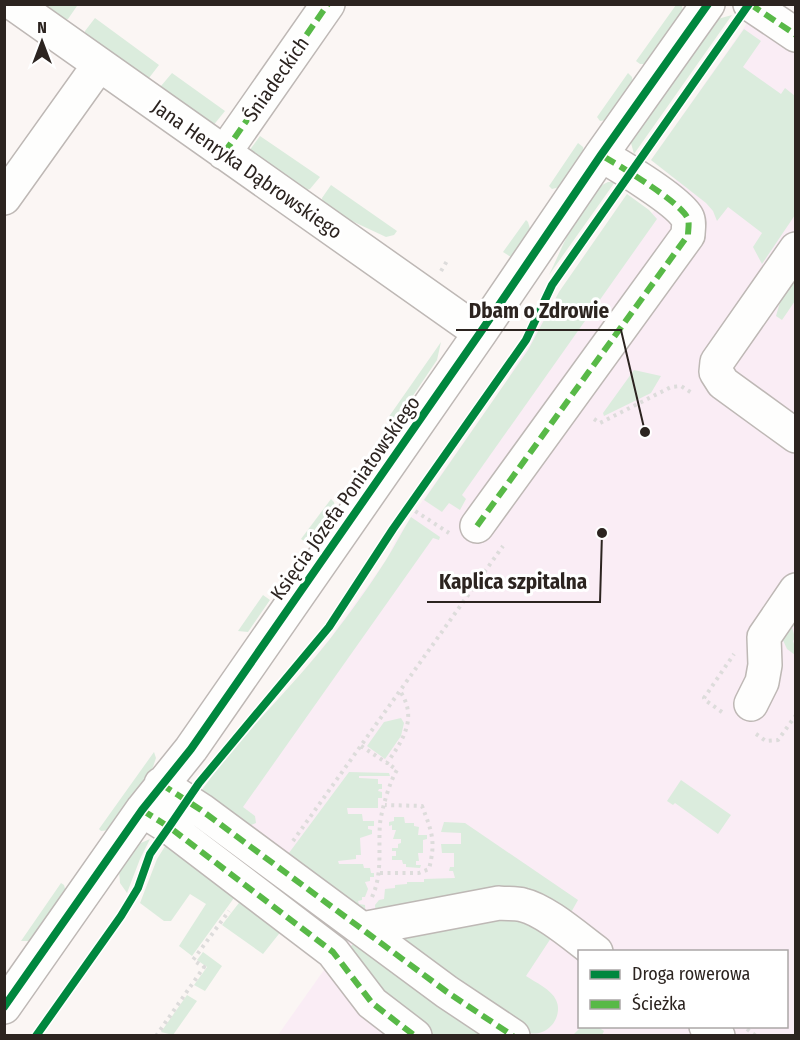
<svg xmlns="http://www.w3.org/2000/svg" width="800" height="1040" font-family="'Fira Sans Condensed',sans-serif">
  <style>
    .medical { fill: #faedf5; fill-rule: evenodd }
    .green { fill: #dbecdd }
    .lines { fill: none; stroke-linecap: round; stroke-linejoin: round }
    .minor-casing { stroke: #beb8b5; stroke-width: 36 }
    .path { stroke: #dddcdb; stroke-width: 4; stroke-dasharray: 3 4.5; stroke-linecap: butt }
    .minor { stroke: #fefefd; stroke-width: 33 }
    .quiet { stroke: #58b947; stroke-width: 6; stroke-dasharray: 12 6; stroke-linecap: butt }
    .cycleway-casing { stroke: #fff; stroke-width: 11 }
    .cycleway { stroke: #00873e; stroke-width: 8 }
    .labels { text-anchor: middle; stroke-width: 6; stroke-linejoin: round; paint-order: stroke }
    .street-label { font-size: 20px; fill: #2c2420; stroke: #fff }
    .leader { fill: none; stroke: #2c2420; stroke-width: 2 }
    .callout-dot { fill: #2c2420; stroke: #fff; stroke-width: 2 }
    .callout-label { font-size: 21px; text-anchor: middle; font-weight: bold; fill: #2c2420; stroke: #fff; stroke-width: 6; stroke-linejoin: round; paint-order: stroke }
  </style>
  <rect width="100%" height="100%" fill="#fbf6f4"/>
  <path class="medical" d="M750,19L795,51V1035H278L331,960L183,818L331,637L386,560L396,540L411,517L506,382L559,292L627,194L652,213L674,184L676,180L651,160ZM580,952H786V1026H580Z"/>
  <path class="green" d="M75,4L77,6L68,19L61,21L38,5Z
    M676,5L682,6L683,13L647,64H640L636,61Z
    M732,15L634,154L631,143L632,137L714,20Z
    M95,18L159,65L149,78H144L85,37V31Z
    M744,29L761,41L743,67L781,94L785,88L795,96V215L762,264L753,247L762,233L728,207L717,221L713,211L706,203L651,160Z
    M172,73L225,111L212,127L162,92L161,86Z
    M628,73L632,77L633,84L607,120L600,121L597,117Z
    M260,136L320,177L310,189L303,191L249,151Z
    M578,143L583,147L584,153L560,187L552,189L549,186Z
    M608,182H615L549,275C561,251 584,191 608,182Z
    M331,185L397,231L394,235L386,237L339,215L323,205L322,198Z
    M627,194L649,210L657,219L462,495L466,499L460,510L449,503L442,512L424,500L528,350L559,292Z
    M526,220L528,222L530,229L511,257L503,252Z
    M795,275V301L782,320L776,316L782,295Z
    M441,342L437,360L398,418L391,421L388,418Z
    M634,370L661,376L651,393L604,416L603,413Z
    M331,499L334,502L335,508L312,540L304,541L301,539Z
    M411,517L440,537L439,540L433,538L243,807L255,816L256,823L251,825L197,797C236,740 287,693 330,639C349,614 369,587 386,560C395,546 402,531 411,517Z
    M263,595L270,600L248,632L238,631Z
    M795,606V626L792,627L795,638L793,641L795,647V655L787,649L781,636Z
    M401,718L404,723L401,736L385,759L367,746L384,722Z
    M154,752L156,758L152,770L109,830L101,831L99,829Z
    M349,772L389,773L390,776H359V778L378,779V784H382V789H379L378,791L382,792V798H378V808H347L348,814H362L363,821H374V826H368V829L372,830V834L360,838L361,855H356V859L338,861L339,864H363L364,868H370L371,873H374V877H370V881L365,882L368,889L365,897H362V900L358,901L359,904L365,905L366,919L283,861Z
    M681,780L731,815L718,834L675,803L673,805L667,801Z
    M394,817H404L405,823H414V826L419,827L418,835H427V839L423,840V853H418L419,861H416V865H421L420,868L406,867V864H403L402,860H392V856H396V851H392V848H398V844L401,843V839H393L396,830H392V825L389,826V822L394,821Z
    M444,822L465,823L578,900L569,916L376,919L375,905L379,900L384,899L385,889L395,888V885L407,884V882H424V879L455,878L453,871H449L450,867H454V853H442L441,844H461V833L441,832Z
    M150,839L140,859L127,893L120,883L119,870L134,846Z
    M169,840L239,891L192,956L179,946L206,904L190,894L171,921H164L140,903L157,859Z
    M61,883L64,885L66,892L31,941H21Z
    M245,895L286,925L263,954L222,925Z
    M508,913L553,935L526,976C535,982 552,990 556,1000C562,1012 554,1028 542,1032C535,1035 529,1033 522,1032L389,934Z
    M354,943L494,1035H429L382,1000L349,948Z
    M203,952L222,966L205,991L194,985L207,967L197,960Z
    M187,995L197,1001L173,1035L161,1032Z
    M581,1027H598L604,1031L602,1035H573Z"/>
  <g class="lines">
    <defs>
      <path id="minor" d="M14,4L480,333
        M750,4L796,35
        M224,153L328,4
        M4,198L99,65
        M796,249L717,362L716,372L723,383L796,436
        M477,526L688,235C688,229 690,222 687,217C677,200 620,166 601,155
        M751,704L762,682L765,665L764,637L796,590
        M161,784L201,810L447,992L513,1036
        M142,810L169,827L333,952L372,1003L415,1036
        M362,929L499,903C507,904 516,903 523,905C545,910 577,938 596,952
        M4,1007L142,810L191,749L480,333L601,155L708,4
        M706,1026L718,1036"/>
    </defs>
    <use href="#minor" class="minor-casing"/>
    <path class="path" d="M441,271L447,261
      M594,419L600,423L671,387L681,386L692,393
      M409,507L449,533
      M722,712L705,700L704,698L734,654
      M756,734L766,741L778,740L796,715
      M361,746L387,763C403,740 418,718 400,691
      M293,841L503,546
      M380,873H419L429,869C436,841 432,832 422,806L385,805
      M372,897C383,873 378,849 380,823C382,809 389,783 397,770L387,763
      M747,1029L756,1036
      M156,1036L204,967L193,960L229,911"/>
    <use href="#minor" class="minor"/>
    <path class="quiet" d="M750,4L796,35
      M224,153L328,4
      M477,526L688,235C688,229 690,222 687,217C677,200 620,166 601,155
      M161,784L201,810L447,992L513,1036
      M142,810L169,827L333,952L372,1003L415,1036"/>
    <defs>
      <path id="cycleway" d="M4,1007L142,810L191,749L480,333L601,155L708,4
        M36,1036L121,916L138,888L150,854L169,827L199,783L329,627L393,529L526,340L552,285L749,4"/>
    </defs>
    <use href="#cycleway" class="cycleway-casing"/>
    <use href="#cycleway" class="cycleway"/>
  </g>
  <g class="labels">
    <g class="street-label">
      <text transform="translate(276 79) rotate(-55)" y="7">Śniadeckich</text>
      <text transform="translate(247 169) rotate(35)" y="7">Jana Henryka Dąbrowskiego</text>
      <text transform="translate(345 498) rotate(-55)" y="7">Księcia Józefa Poniatowskiego</text>
    </g>
  </g>
  <path class="leader" d="M645 432L621 330H456M602 533L600 602H427"/>
  <g class="callout-dot">
    <circle cx="645" cy="432" r="6"/>
    <circle cx="602" cy="533" r="6"/>
  </g>
  <g class="callout-label">
    <text x="539" y="318">Dbam o Zdrowie</text>
    <text x="513" y="589">Kaplica szpitalna</text>
  </g>
  <rect width="800" height="1040" fill="none" stroke="#2c2420" stroke-width="12"/>
  <rect x="578" y="950" width="210" height="78" fill="#ffffff" stroke="#aba7a6" stroke-width="1.5"/>
  <rect x="590" y="970" width="30" height="9" fill="#00873e" stroke="#aba7a6" stroke-width="1.5"/>
  <text x="632" y="980" font-size="18" fill="#2c2420">Droga rowerowa</text>
  <rect x="590" y="1000" width="30" height="9" fill="#58b947" stroke="#aba7a6" stroke-width="1.5"/>
  <text x="632" y="1010" font-size="18" fill="#2c2420">Ścieżka</text>
  <g transform="translate(42 42)" stroke="#ffffff" stroke-width="4.5" paint-order="stroke">
  <path d="M0-4.5L10 22L0 15L-10 22Z" fill="#2c2420"/>
  <text y="-9" font-size="16" font-weight="bold" text-anchor="middle" fill="#2c2420">N</text>
  </g>
</svg>
